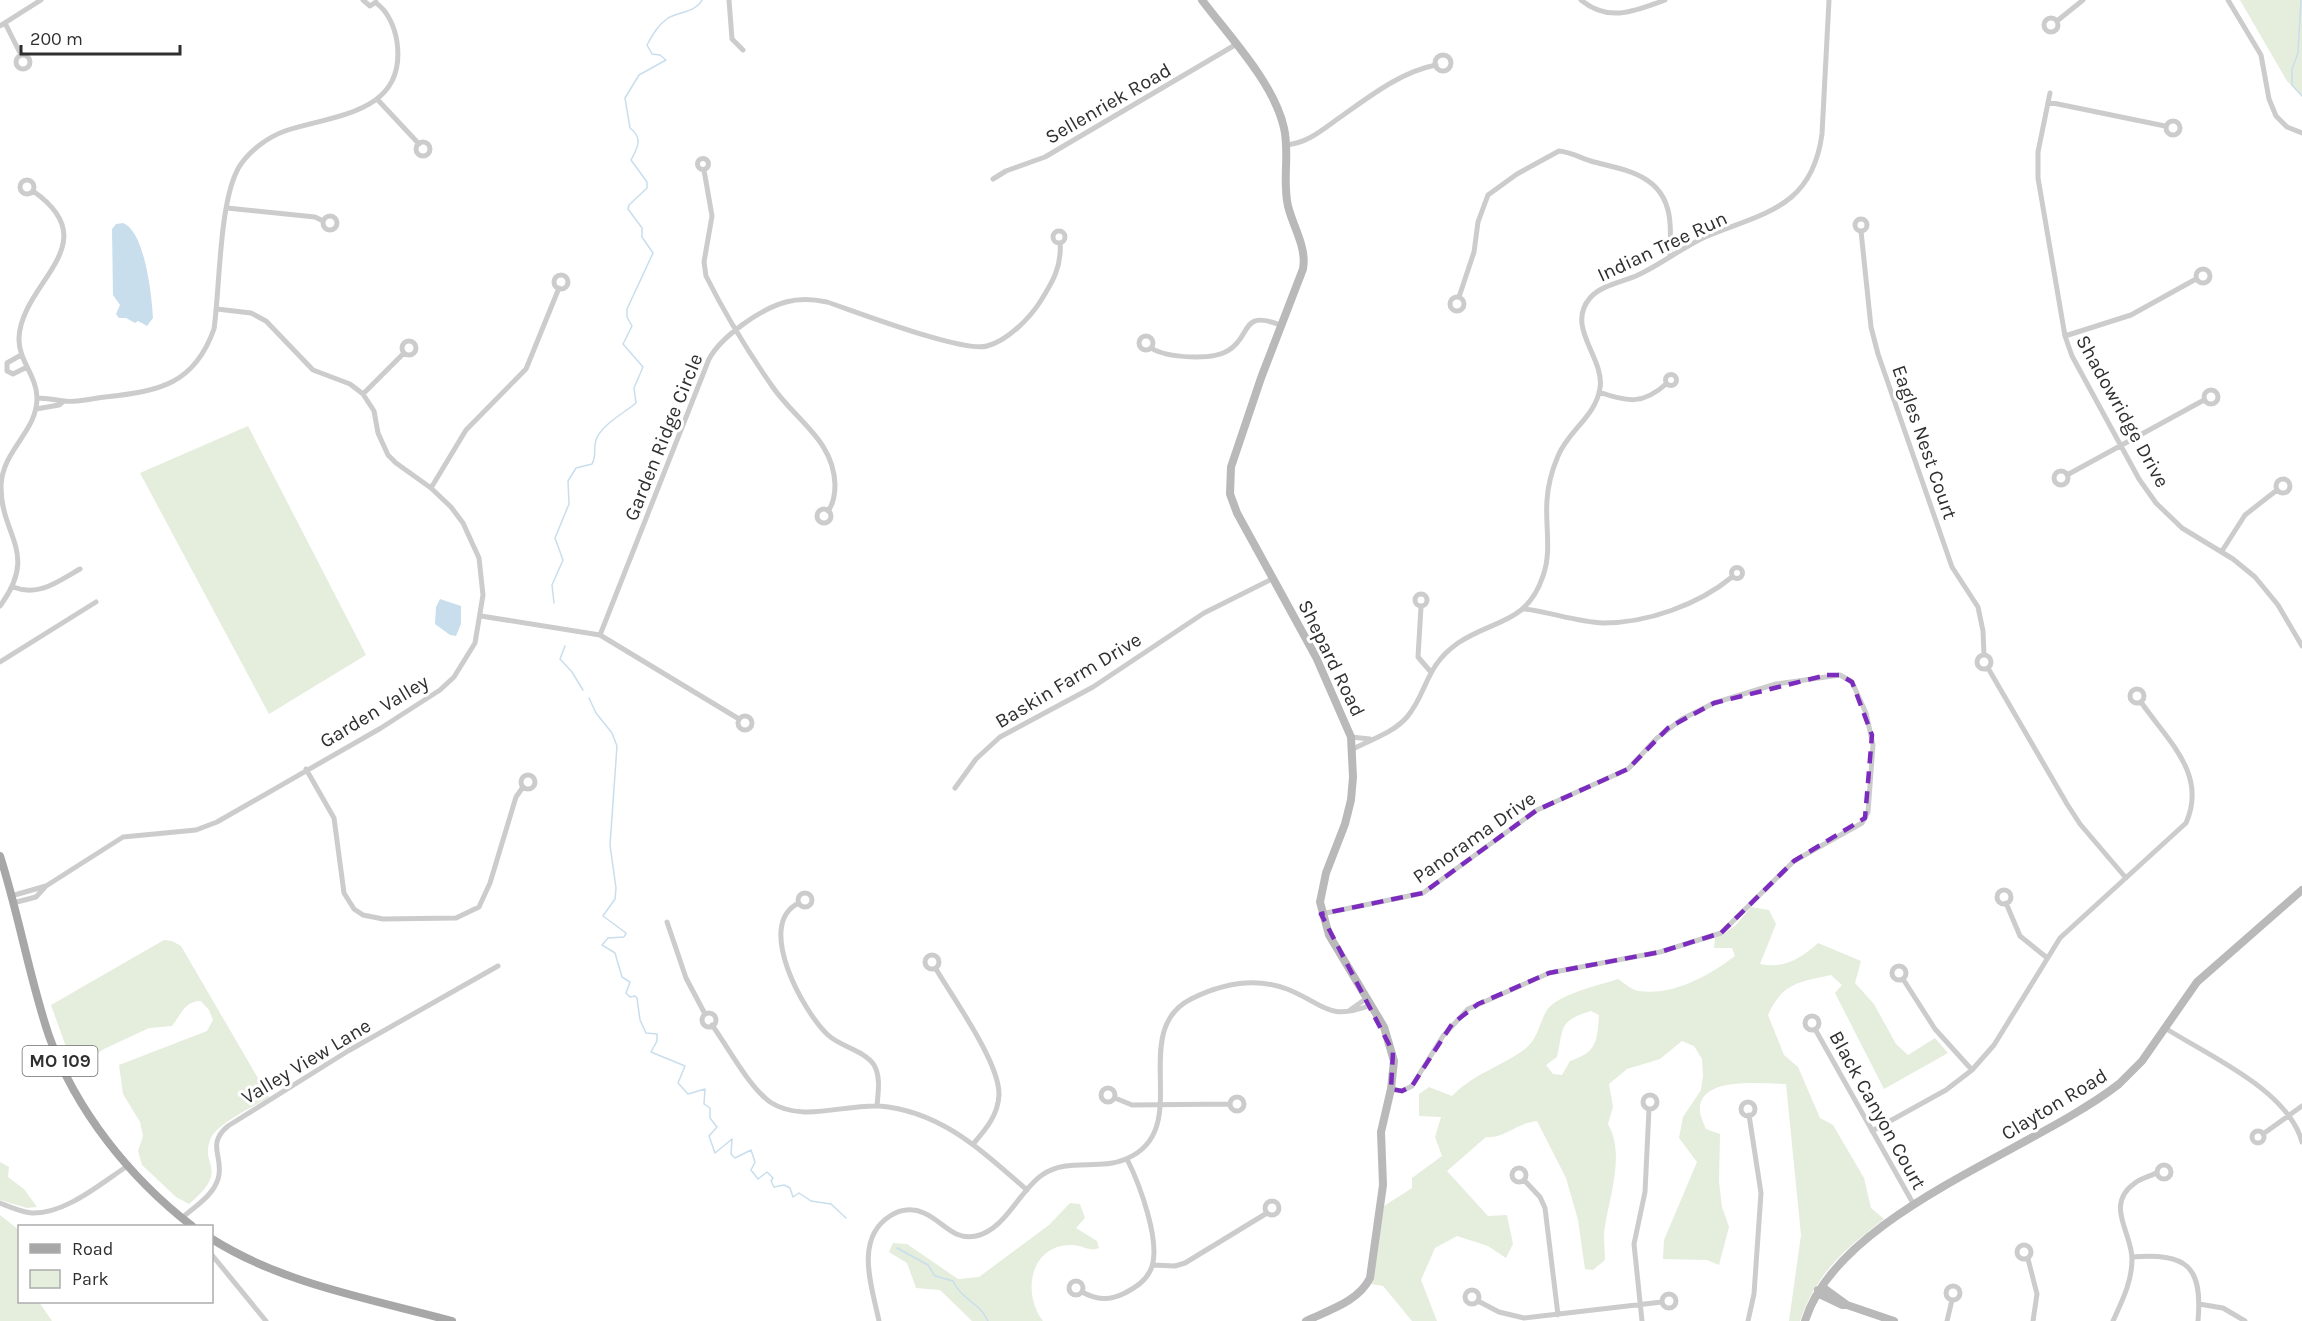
<svg xmlns="http://www.w3.org/2000/svg" width="2302" height="1321" font-family="Karla,sans-serif">
  <style>
    .green { fill: #e5eddd; fill-rule: evenodd }
    .water { fill: #c9deed }
    .lines { fill: none; stroke-linecap: round; stroke-linejoin: round }
    .stream { stroke: #c9deed; stroke-width: 1.5 }
    .street { stroke: #ccc; stroke-width: 5 }
    .secondary { stroke: #b9b9b9; stroke-width: 8 }
    .primary { stroke: #a7a7a7; stroke-width: 8 }
    .marked { fill: none; stroke: #7b2cbf; stroke-width: 4.5; stroke-dasharray: 12 8; stroke-linejoin: round }
    .labels { text-anchor: middle; stroke-width: 6; stroke-linejoin: round; paint-order: stroke }
    .shield { fill: #fff; stroke: #6d6d6d; stroke-width: 1.5 }
    .shield-label { font-size: 18px; font-weight: bold; fill: #2f2f2f }
    .street-label { font-size: 20px; fill: #2f2f2f; stroke: #fff }
  </style>
  <rect width="100%" height="100%" fill="#fff"/>
  <path class="green" d="M2240,0H2302V97L2287,81Z
    M248,426L366,655L269,714L140,473Z
    M1751,907L1769,910L1776,924L1760,964C1783,969 1801,959 1818,943L1861,961L1855,983L1874,1004L1896,1044L1908,1055L1935,1038L1948,1053L1884,1089L1835,993L1842,985L1831,975C1799,982 1782,983 1768,1015L1784,1055L1798,1067L1820,1118L1833,1125L1864,1178L1871,1208L1884,1219C1844,1250 1817,1272 1800,1321H1789L1801,1235L1786,1084C1765,1084 1697,1075 1700,1111C1700,1116 1704,1124 1706,1129L1720,1134L1719,1181L1722,1207L1729,1227L1719,1265L1707,1260L1663,1259L1664,1240L1697,1162L1679,1138L1683,1117L1701,1090L1703,1075L1702,1059L1694,1046L1682,1041L1660,1059L1627,1069L1609,1084L1613,1107L1608,1124C1625,1154 1610,1195 1605,1226C1603,1237 1605,1249 1605,1260L1593,1270L1585,1269L1578,1220L1566,1178L1537,1121C1516,1123 1504,1139 1486,1137L1447,1171L1488,1216L1507,1215L1513,1244L1506,1258L1488,1246L1457,1236L1435,1248L1421,1280L1437,1321H1412L1383,1286L1371,1284L1384,1206L1412,1188V1178L1442,1156L1435,1137L1441,1117L1419,1116V1094L1429,1087L1452,1096C1476,1072 1499,1068 1525,1049C1538,1039 1539,1023 1547,1010C1558,994 1600,985 1618,979C1624,983 1632,990 1638,991C1674,996 1708,976 1735,956L1732,948H1714L1715,938L1735,926ZM1591,1011L1599,1015C1597,1042 1597,1052 1570,1061L1562,1075L1553,1074L1546,1065L1557,1057C1564,1027 1558,1021 1591,1011Z
    M164,940L172,941L181,946L269,1097C255,1106 218,1123 211,1138C198,1166 232,1168 189,1204L176,1197L142,1165L138,1151L143,1136L140,1122L123,1094L119,1065L207,1031L213,1020L209,1010L201,1001C184,1001 181,1015 172,1026L149,1028L104,1049L74,1069L51,1005Z
    M0,1162L9,1167L8,1177L24,1189L37,1207L27,1208L0,1200Z
    M1070,1203L1080,1204L1085,1218L1076,1228L1097,1241L1099,1248C1088,1252 1083,1245 1072,1245C1031,1244 1021,1292 1043,1321H972L940,1290L916,1288L907,1263L889,1252L893,1243L907,1244L958,1279L979,1277L1049,1225Z
    M0,1215L19,1230L20,1302H39L52,1321H0Z"/>
  <path class="water" d="M123,223C145,231 152,297 153,318L147,326L138,321L135,323L126,318H119L116,314L120,305L113,295L112,229L116,224Z
    M440,599L461,606V624L456,636L450,635L435,624L436,607Z"/>
  <g class="lines">
    <path class="stream" d="M2301,0L2298,53L2292,69V85L2302,96
      M554,603L552,585L563,560L555,538L569,504L568,481L576,468L592,464C597,455 593,449 596,440C601,425 624,413 636,403L634,388L643,367L623,344L632,326L627,317V309L653,253L642,237V228L628,209L629,205L647,188V182L631,160C637,148 644,139 630,128L625,98L639,75L666,60L660,55L652,54L647,45C653,34 658,25 668,18C679,12 696,12 702,0
      M565,646L560,659L572,672L583,690
      M589,698L596,713L612,733L617,746L610,845L616,888L615,899L603,916L626,933L624,937L608,938L602,945L615,953L622,977L630,982L626,993L630,997L635,996L637,998L640,1020L646,1033L657,1034V1041L651,1052L685,1066L678,1083L688,1094L705,1089L704,1104L710,1108V1118L717,1127L709,1136L715,1153L732,1139L731,1154L735,1158L751,1150L755,1162L751,1170L758,1179L767,1172L773,1178L771,1181L774,1187L784,1185L790,1188L793,1197L799,1193L811,1201L831,1204L846,1218
      M897,1248L928,1265L935,1276L953,1281C960,1298 981,1304 988,1321"/>
    <path class="street" d="M363,0L370,6L376,2
      M729,0L732,39L743,50
      M1581,0C1609,23 1635,11 1665,0
      M2228,0L2261,55L2269,99L2276,116L2287,127L2302,133
      M2044 25a7 7 0 1 1 14 0a7 7 0 1 1-14 0Z
      M2057,21L2083,0
      M5,23L21,55
      M0,26L41,0
      M16 62a7 7 0 1 1 14 0a7 7 0 1 1-14 0Z
      M1435 63a8 8 0 1 1 16 0a8 8 0 1 1-16 0Z
      M2050,93L2038,152V178L2065,336L2072,356L2139,479L2156,503L2182,528L2233,559L2255,577L2278,605L2302,646
      M377,99L419,144
      M2048,102L2165,126
      M2166 128a7 7 0 1 1 14 0a7 7 0 1 1-14 0Z
      M416 149a7 7 0 1 1 14 0a7 7 0 1 1-14 0Z
      M1286,145C1308,143 1322,130 1339,118C1369,97 1400,72 1436,65
      M697.5 164a5.5 5.5 0 1 1 11 0a5.5 5.5 0 1 1-11 0Z
      M704,170L712,216L704,262L706,276C724,312 749,353 772,386C795,420 834,440 835,485C835,494 834,503 828,511
      M993,179L1006,171L1045,157L1235,45
      M20 187a7 7 0 1 1 14 0a7 7 0 1 1-14 0Z
      M227,208L315,217L323,221
      M323 223a7 7 0 1 1 14 0a7 7 0 1 1-14 0Z
      M1855 225a6 6 0 1 1 12 0a6 6 0 1 1-12 0Z
      M1053 237a6 6 0 1 1 12 0a6 6 0 1 1-12 0Z
      M1861,231L1871,327L1878,354L1952,567L1978,607L1983,631L1984,655
      M2196 276a7 7 0 1 1 14 0a7 7 0 1 1-14 0Z
      M554 282a7 7 0 1 1 14 0a7 7 0 1 1-14 0Z
      M1459,297L1474,252L1478,222L1488,195L1517,174L1559,151C1572,152 1582,159 1594,162C1631,171 1667,177 1670,223C1671,234 1670,245 1670,256
      M1450 304a7 7 0 1 1 14 0a7 7 0 1 1-14 0Z
      M1139 343a7 7 0 1 1 14 0a7 7 0 1 1-14 0Z
      M2065,336L2131,315L2196,279
      M402 348a7 7 0 1 1 14 0a7 7 0 1 1-14 0Z
      M1151,348C1167,358 1213,361 1229,350C1252,336 1240,309 1280,325
      M21,355L7,363V371L13,374L27,367
      M1665.5 380a5.5 5.5 0 1 1 11 0a5.5 5.5 0 1 1-11 0Z
      M2204 397a7 7 0 1 1 14 0a7 7 0 1 1-14 0Z
      M1599,392C1627,402 1643,405 1666,384
      M363,394L404,353
      M37,398C47,398 55,400 64,401C77,403 93,398 105,397C159,391 194,385 214,329C220,287 219,201 239,167C249,151 268,137 285,131C333,115 407,114 397,42C395,28 388,11 376,3
      M36,409L59,405L64,401
      M2054 478a7 7 0 1 1 14 0a7 7 0 1 1-14 0Z
      M2067,475L2204,400
      M2276 486a7 7 0 1 1 14 0a7 7 0 1 1-14 0Z
      M431,488L466,430L526,369L559,288
      M817 516a7 7 0 1 1 14 0a7 7 0 1 1-14 0Z
      M2222,551L2245,515L2277,490
      M1731.5 573a5.5 5.5 0 1 1 11 0a5.5 5.5 0 1 1-11 0Z
      M13,587C39,597 57,582 80,569
      M1415 600a6 6 0 1 1 12 0a6 6 0 1 1-12 0Z
      M0,606C40,552 0,536 1,485C3,449 37,432 37,398C37,376 18,360 19,338C21,282 109,244 33,191
      M1421,607L1418,657L1430,671
      M1525,609C1550,612 1577,622 1603,623C1647,623 1698,605 1732,577
      M481,616L600,635L739,719
      M600,635L709,359C721,337 760,309 786,302C800,298 813,299 827,302C857,312 963,353 987,346C1007,341 1029,319 1040,302C1052,283 1062,267 1060,243
      M1977 662a7 7 0 1 1 14 0a7 7 0 1 1-14 0Z
      M0,662L96,602
      M1988,668L2067,804L2080,824L2126,878
      M2130 696a7 7 0 1 1 14 0a7 7 0 1 1-14 0Z
      M738 723a7 7 0 1 1 14 0a7 7 0 1 1-14 0Z
      M1351,737L1370,739
      M1353,749C1372,739 1393,733 1407,717C1428,692 1424,667 1458,643C1494,619 1527,624 1543,576C1552,551 1545,526 1547,500C1548,485 1552,470 1558,456C1568,431 1596,416 1600,388C1605,358 1565,327 1590,298C1601,285 1623,282 1638,275C1661,264 1682,248 1705,237C1762,213 1812,209 1822,134L1829,0
      M306,769L334,818L344,893L354,909L363,915L383,919L456,918L479,907L490,883L516,797L523,787
      M521 782a7 7 0 1 1 14 0a7 7 0 1 1-14 0Z
      M955,788L976,759L1000,737L1093,687L1204,613L1274,578
      M1997 897a7 7 0 1 1 14 0a7 7 0 1 1-14 0Z
      M798 900a7 7 0 1 1 14 0a7 7 0 1 1-14 0Z
      M11,896L46,886L123,837L196,830L217,822L381,728L440,690L454,677L475,643L483,595L479,558L463,523L451,507L431,488L396,463L388,455L378,433L374,411L363,394L350,384L313,370L266,321L251,313L217,309
      M13,903L36,897L45,887
      M799,903C754,924 804,1013 828,1035C841,1047 865,1051 874,1065C881,1077 878,1093 877,1106
      M2006,903L2020,936L2046,957
      M1321,914L1423,893L1537,810L1628,769L1657,738L1682,719L1714,703L1776,684L1840,675L1852,682L1866,713L1873,745L1868,812L1862,823L1794,861L1721,933L1660,952L1549,973L1468,1009L1443,1036L1412,1086L1402,1091L1391,1089
      M667,922L686,978L705,1014
      M925 962a7 7 0 1 1 14 0a7 7 0 1 1-14 0Z
      M1892 973a7 7 0 1 1 14 0a7 7 0 1 1-14 0Z
      M936,969C953,998 1000,1063 999,1095C998,1115 986,1129 974,1143
      M1903,979L1935,1029L1972,1070
      M1350,1010L1367,998
      M702 1020a7 7 0 1 1 14 0a7 7 0 1 1-14 0Z
      M1805 1023a7 7 0 1 1 14 0a7 7 0 1 1-14 0Z
      M712,1025C728,1047 749,1087 770,1102C802,1123 844,1104 879,1106C941,1111 982,1151 1027,1190
      M2165,1028C2209,1056 2288,1090 2302,1142
      M1815,1029L1914,1205
      M1101 1095a7 7 0 1 1 14 0a7 7 0 1 1-14 0Z
      M1643 1102a7 7 0 1 1 14 0a7 7 0 1 1-14 0Z
      M1230 1104a7 7 0 1 1 14 0a7 7 0 1 1-14 0Z
      M1115,1098L1132,1105L1230,1104
      M1741 1109a7 7 0 1 1 14 0a7 7 0 1 1-14 0Z
      M2252 1137a6 6 0 1 1 12 0a6 6 0 1 1-12 0Z
      M1872,1131L1946,1090L1972,1070L1994,1045L2060,938L2186,823C2208,774 2167,740 2141,702
      M2263,1134L2302,1106
      M2157 1172a7 7 0 1 1 14 0a7 7 0 1 1-14 0Z
      M1512 1175a7 7 0 1 1 14 0a7 7 0 1 1-14 0Z
      M1524,1180L1540,1197L1545,1208L1558,1315
      M1265 1208a7 7 0 1 1 14 0a7 7 0 1 1-14 0Z
      M0,1203C10,1207 21,1212 32,1213C66,1214 101,1183 129,1165
      M182,1218C194,1207 213,1196 218,1179C225,1158 205,1145 228,1126L348,1051L498,966
      M2017 1252a7 7 0 1 1 14 0a7 7 0 1 1-14 0Z
      M212,1255L266,1321
      M2132,1257C2186,1253 2203,1265 2198,1321
      M2028,1259L2037,1294L2033,1321
      M1153,1265L1175,1266L1185,1263L1267,1213
      M1069 1288a7 7 0 1 1 14 0a7 7 0 1 1-14 0Z
      M1946 1293a7 7 0 1 1 14 0a7 7 0 1 1-14 0Z
      M1465 1297a7 7 0 1 1 14 0a7 7 0 1 1-14 0Z
      M1082,1292C1097,1300 1109,1301 1125,1293C1136,1287 1146,1281 1151,1269C1162,1243 1139,1183 1127,1159
      M1662 1301a7 7 0 1 1 14 0a7 7 0 1 1-14 0Z
      M1478,1301L1499,1312L1524,1318L1662,1302
      M2199,1304L2223,1308L2245,1321
      M879,1321C872,1287 854,1239 890,1216C900,1209 913,1208 924,1213C943,1221 953,1241 976,1236C1005,1230 1019,1191 1042,1175C1067,1157 1099,1171 1126,1159C1196,1130 1126,1032 1191,999C1221,984 1255,977 1287,989C1325,1004 1327,1022 1371,1005
      M1642,1321L1634,1244L1645,1192L1649,1109
      M1748,1321L1754,1294L1761,1193L1749,1115
      M1947,1321L1952,1300
      M2113,1321C2122,1301 2132,1282 2132,1259C2132,1232 2104,1205 2135,1183C2141,1178 2149,1177 2156,1173"/>
    <path class="secondary" d="M1202,0C1229,36 1274,83 1284,128C1290,154 1282,180 1288,206C1293,227 1307,247 1303,269L1261,378L1231,467L1230,494L1237,513L1316,657L1351,737L1353,777L1351,800L1345,824L1326,873L1320,902L1329,935L1384,1027L1394,1061L1391,1089L1381,1132L1383,1185L1370,1278C1358,1302 1329,1310 1306,1321
      M1818,1290L1825,1289L1847,1305L1894,1321
      M1821,1291V1295L1842,1305H1847
      M1805,1321C1838,1213 2033,1151 2119,1084L2142,1061L2197,982L2302,890"/>
    <path class="primary" d="M0,856C19,915 29,977 49,1036C76,1111 130,1178 192,1226
      M212,1239C283,1284 371,1299 452,1321"/>
  </g>
  <path class="marked" d="M1827,675H1840L1852,682L1872,735L1865,818L1794,861L1721,933L1660,952L1549,973L1478,1004L1452,1024L1412,1086L1402,1091L1391,1089L1393,1052L1321,914L1423,893L1537,810L1628,769L1668,728L1714,703Z"/>
  <g class="labels">
    <rect class="shield" x="22.5" y="1046" width="75" height="30" rx="4.5"/>
    <g class="shield-label">
      <text x="60" y="1067">MO 109</text>
    </g>
    <g class="street-label">
      <text transform="translate(1108 103) rotate(-30)" y="7">Sellenriek Road</text>
      <text transform="translate(1662 246) rotate(-25)" y="7">Indian Tree Run</text>
      <text transform="translate(2123 411) rotate(61)" y="7">Shadowridge Drive</text>
      <text transform="translate(663 437) rotate(-68)" y="7">Garden Ridge Circle</text>
      <text transform="translate(1925 442) rotate(71)" y="7">Eagles Nest Court</text>
      <text transform="translate(1332 658) rotate(64)" y="7">Shepard Road</text>
      <text transform="translate(1068 680) rotate(-31)" y="7">Baskin Farm Drive</text>
      <text transform="translate(374 711) rotate(-31)" y="7">Garden Valley</text>
      <text transform="translate(1474 837) rotate(-35)" y="7">Panorama Drive</text>
      <text transform="translate(306 1061) rotate(-31)" y="7">Valley View Lane</text>
      <text transform="translate(2054 1104) rotate(-31)" y="7">Clayton Road</text>
      <text transform="translate(1878 1110) rotate(61)" y="7">Black Canyon Court</text>
    </g>
  </g>
  <rect x="18" y="1225" width="195" height="78" fill="#ffffff" stroke="#acacac" stroke-width="1.5"/>
  <rect x="30" y="1244" width="30" height="9" fill="#a7a7a7" stroke="#acacac" stroke-width="1.5"/>
  <text x="72" y="1255" font-size="18" fill="#2f2f2f">Road</text>
  <rect x="30" y="1270" width="30" height="18" fill="#e5eddd" stroke="#acacac" stroke-width="1.5"/>
  <text x="72" y="1285" font-size="18" fill="#2f2f2f">Park</text>
  <path d="M21 45v9h159v-9" fill="none" stroke="#2f2f2f" stroke-width="3"/>
  <text x="30" y="45" font-size="18" fill="#2f2f2f" stroke="#ffffff" stroke-width="4.5" paint-order="stroke">200 m</text>
</svg>
